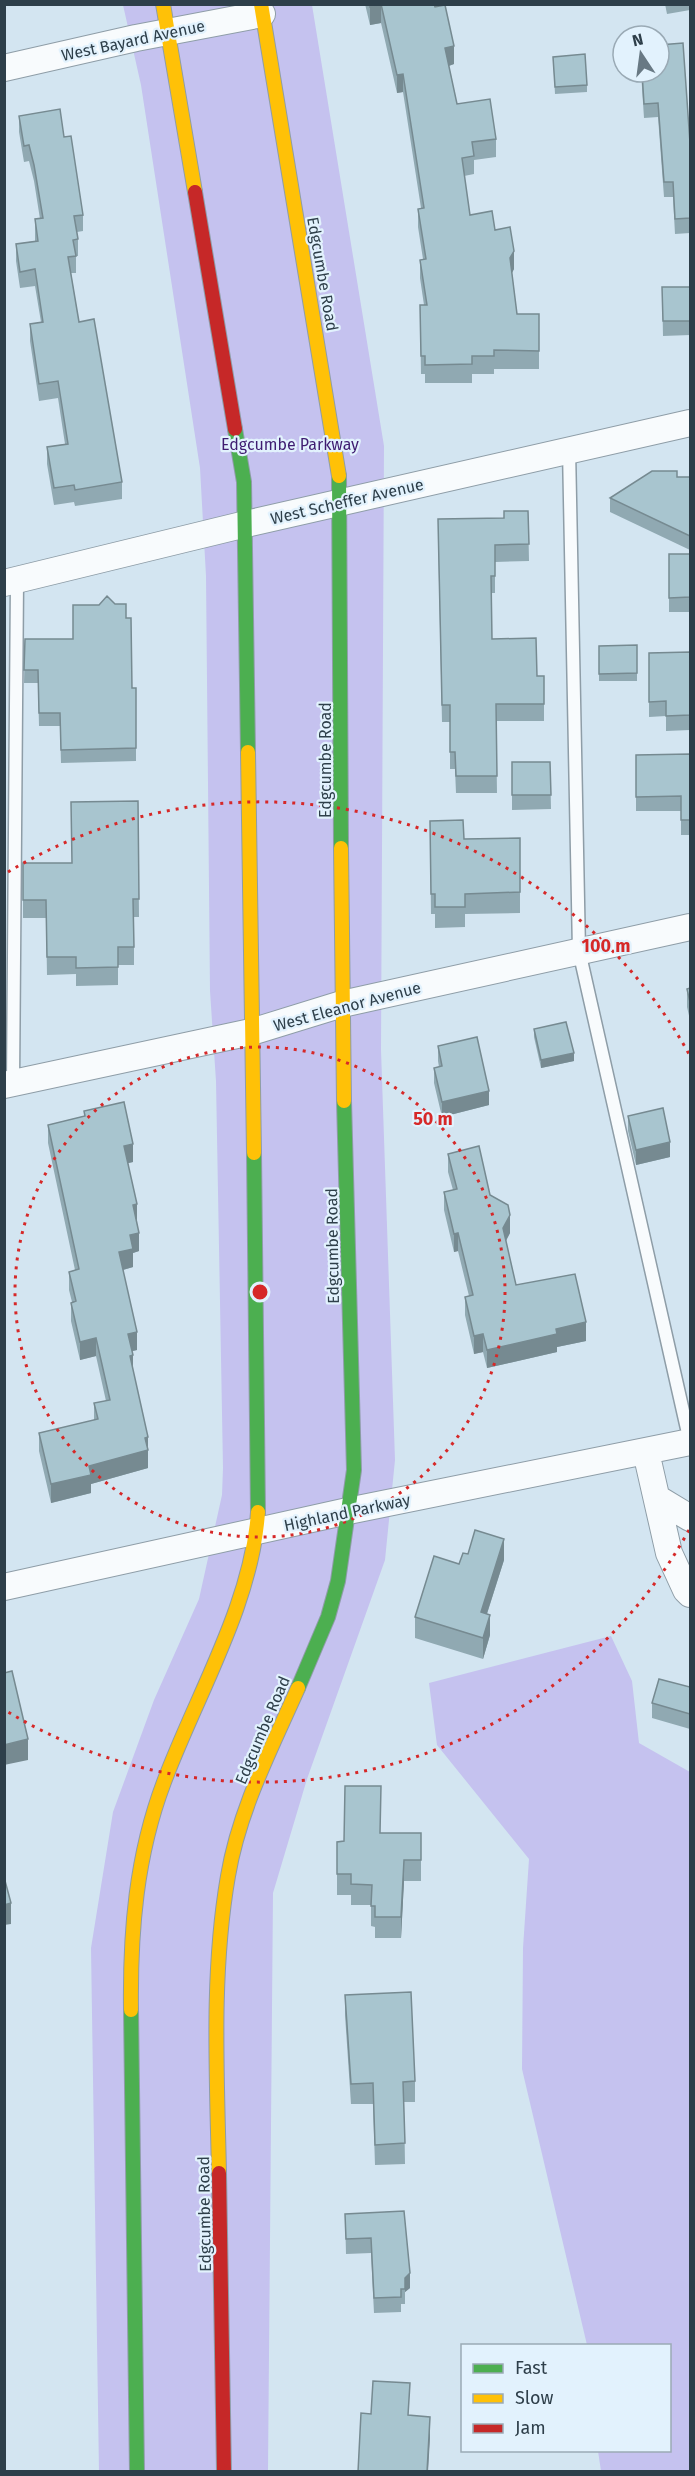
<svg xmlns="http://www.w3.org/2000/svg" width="695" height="2476" font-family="'Fira Sans',sans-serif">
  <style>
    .green { fill: #c5c2ef }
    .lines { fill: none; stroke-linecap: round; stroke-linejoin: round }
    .lane-casing { stroke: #8e9da7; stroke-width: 15 }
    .street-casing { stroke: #8e9da7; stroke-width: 28 }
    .fast-casing { stroke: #8e9da7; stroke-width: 16 }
    .slow-casing { stroke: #8e9da7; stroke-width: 16 }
    .jam-casing { stroke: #8e9da7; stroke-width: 16 }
    .lane { stroke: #f8fbfd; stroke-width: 12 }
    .street { stroke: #f8fbfd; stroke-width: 26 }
    .fast { stroke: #4caf50; stroke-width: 14 }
    .slow { stroke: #ffc107; stroke-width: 14 }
    .jam { stroke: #c62828; stroke-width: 14 }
    .wall { fill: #90a9b2 }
    .shaded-wall { fill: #768a91 }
    .building { fill: #a8c5cf; stroke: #768a91; stroke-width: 1.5 }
    .ring { fill: none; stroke: #d62828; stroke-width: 3; stroke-dasharray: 3 6 }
    .labels { text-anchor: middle; stroke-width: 4.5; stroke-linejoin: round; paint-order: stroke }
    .street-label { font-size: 16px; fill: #2e3f4a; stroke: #e2f2fd }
    .park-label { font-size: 16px; fill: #3f1d71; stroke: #e2f2fd }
    .centre { fill: #d62828; stroke: #e2f2fd; stroke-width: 3 }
    .ring-label { font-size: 18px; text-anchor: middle; font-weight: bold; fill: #d62828; stroke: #e2f2fd; stroke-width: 4.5; stroke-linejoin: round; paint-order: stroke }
  </style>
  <rect width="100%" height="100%" fill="#d3e5f1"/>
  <path class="green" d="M123,5H312L384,446L381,1050L395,1460L385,1560L307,1779L273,1893L268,2471L99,2472L91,1948L113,1812L154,1700L199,1599L222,1495L223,1468L216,1081L210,991L206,576L200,468L141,85Z
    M611,1636L632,1681L639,1743L690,1772V2471H601L598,2451L670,2450V2346L587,2345L522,2069L523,1948L529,1859L437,1745L429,1683Z"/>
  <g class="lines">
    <defs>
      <path id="lane" d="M569,449L579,951L690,1442
        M13,1083L17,581"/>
      <path id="street" d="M4,68L136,38L262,14
        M4,583L246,524L690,423
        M4,1085L251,1032L342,1004L690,927
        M646,1452L669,1553L686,1590L690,1594
        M657,1498L690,1518
        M4,1587L348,1511L690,1442"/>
      <path id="fast" d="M235,429L244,482L248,752
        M339,476L341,848
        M254,1153L258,1512
        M298,1688L328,1617L338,1581L354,1470L344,1101
        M131,2010L137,2472"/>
      <path id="slow" d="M163,4L195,192
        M261,4L339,476
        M248,752L254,1153
        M341,848L344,1101
        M131,2010C130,1932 136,1856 164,1782C196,1696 252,1604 258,1512
        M219,2173C217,2075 211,1974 228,1876C239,1810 271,1749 298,1688"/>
      <path id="jam" d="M195,192L235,429
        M219,2173L224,2472"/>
    </defs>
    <use href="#lane" class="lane-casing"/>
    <use href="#street" class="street-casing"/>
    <use href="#fast" class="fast-casing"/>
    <use href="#slow" class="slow-casing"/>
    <use href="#jam" class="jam-casing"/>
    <use href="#lane" class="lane"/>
    <use href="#street" class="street"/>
    <use href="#fast" class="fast"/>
    <use href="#slow" class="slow"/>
    <use href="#jam" class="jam"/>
  </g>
  <path class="wall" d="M365,4H434L454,64L449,66L457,104L496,139V157L474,160V174L464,176L470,215L495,230L514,269L512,273L517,314H539V369H494V374H472V383H425V374H421L420,305H424L420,278V260L423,259L418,227V209L421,208L403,92L397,93L381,23L370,25Z
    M665,4H690V10L667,14Z
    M553,57L587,85V92L555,94Z
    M641,72H659L690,143V233L675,234L673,197H664L658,117L644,118Z
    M19,116L64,137L83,215V231L77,232L78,239V256H76V273H71L79,322L122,482V499L75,506L74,502L54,505L47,464V447L65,444L58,398L39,401L30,341V324L41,322L35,286L20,288L16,261V244L35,241V219H40L34,181L29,161L24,162L19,132Z
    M662,287H690V335L663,336Z
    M677,477H690V550L610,512V498Z
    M528,511L529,561L495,562V593H492V639L537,676H544V721H496L497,793H456L455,769H450V722H442L438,536Z
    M669,554H690V612H669Z
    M126,618L132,688H136V761L61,763L60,726H39L38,683H24L25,639H73Z
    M637,645V681H599V646Z
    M690,652V730L666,731V716L649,717V653Z
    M690,754V835H681V811H636V755Z
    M512,762H550L551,809L512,810Z
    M138,801L139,917H134V965H118V985L76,986V974L47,975L46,918H23V863H72Z
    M430,821L464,839L520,838V913L465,914V927L435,928V914H431Z
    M690,988V1020L687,1007V989Z
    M534,1029L574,1061L541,1068L534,1037Z
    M438,1046L489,1105L442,1117L434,1083V1068L439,1067L438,1061Z
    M84,1111L133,1162L128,1163L137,1222L139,1251L133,1253V1267L123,1270L137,1350L132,1351L133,1371L148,1455V1468L91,1484V1493L51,1503L39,1451V1433L94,1420V1403L106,1401L96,1356L80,1360L71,1321V1303L72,1302L69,1290V1272L75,1270L48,1143V1125L84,1116Z
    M628,1116L670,1157L636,1165L628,1131Z
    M448,1154L490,1195L510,1233L506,1241L516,1285L586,1341L557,1347V1352L487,1368L483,1352L474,1354L465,1315V1297L469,1296L458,1251L454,1252L444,1210V1192L453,1190L448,1172Z
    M504,1560L487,1614L490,1635L483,1659L415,1638V1617L459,1564Z
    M690,1687V1729L652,1718V1703Z
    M380,1833H421V1881H404L401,1938H375V1927L371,1926V1905H351V1895H337V1842L344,1841Z
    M345,1995L415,2081V2102H404L405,2164L375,2165L373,2104H351L345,2015Z
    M404,2211L410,2288L405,2292V2304H401V2312L374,2313L371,2253L346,2254L345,2214Z"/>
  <path class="shaded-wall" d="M381,4V23L370,25V7Z
    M454,46V64L445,67V48Z
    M403,74V92L397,93V75Z
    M514,251V269L510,276V258Z
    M574,1053V1061L541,1068V1060Z
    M489,1091V1105L442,1117V1102Z
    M670,1142V1157L636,1165V1150Z
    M133,1144V1162L124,1164V1146Z
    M137,1204V1222L133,1223V1205Z
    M510,1215V1233L503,1246V1228Z
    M139,1233V1251L133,1253V1267L119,1271V1252L130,1235Z
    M458,1233V1251L454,1252V1234Z
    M586,1322V1341L557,1347V1352L487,1368V1350L556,1329Z
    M137,1332V1350L128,1352V1334Z
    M483,1334V1352L474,1354V1336Z
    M96,1338V1356L80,1360V1342Z
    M133,1355V1374L130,1356Z
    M148,1437V1468L91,1484V1493L51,1503V1484L145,1438Z
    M504,1539V1560L481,1632V1612Z
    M490,1615V1635L483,1659V1638Z
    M28,1739V1760L4,1765V1745Z
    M404,1860V1881L401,1938V1917Z
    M11,1903V1924L4,1925V1905Z
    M410,2273V2288L405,2292V2278Z
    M430,2417V2438L428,2472H427Z"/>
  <path class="building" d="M370,4H381L370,7Z
    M381,4H434L435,7L445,5L454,46L445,48L457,104L490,99L496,139L472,142L474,156L462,158L470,215L492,211L495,230L510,227L514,251L510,258L517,314H539V351L494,350V356H472V364L425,365V356H421L420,305H427L420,260L426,259L418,209L424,208L403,74L397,75Z
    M683,43L690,143V218L675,219L673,182H664L658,103L644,104L642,72H659V45Z
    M585,54L587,85L555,87L553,57Z
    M60,109L64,137L71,136L83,215L74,216L78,239L73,240L76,256L68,257L79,322L94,319L122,482L75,490L74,485L54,488L47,447L68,444L58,381L39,384L30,324L43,322L35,269L20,272L16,244L38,241L35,219L43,218L34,165L29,145L24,146L19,116Z
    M662,287H690V321H663Z
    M652,471H677V477H690V536L610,498Z
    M504,511H528L529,544L495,545V576H491L492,639L536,638L537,676H544V704H496L497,776H456L455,752H450V705H442L438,519L504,518Z
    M669,554H690V597L669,598Z
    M107,596L115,604H126V618H131L132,688H136V748L61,750L60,713H39L38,670H24L25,639H73V605H99Z
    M637,645V673L599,674V646Z
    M690,652V715L666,716V701L649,702V653Z
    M690,754V820H681V796L636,797V755Z
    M512,762H550L551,795H512Z
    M138,801L139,899H133L134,947H118V967L76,968V957H47L46,900H23V863H72L71,802Z
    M463,820L464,839L520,838V892L465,894V907H435V894H431L430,821Z
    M690,988V1002L687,989Z
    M566,1022L574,1053L541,1060L534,1029Z
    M477,1037L489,1091L442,1102L434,1068L442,1066L438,1046Z
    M124,1102L133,1144L124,1146L137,1204L133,1205L139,1233L130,1235L133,1249L119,1252L137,1332L128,1334L133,1355L130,1356L148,1437L145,1438L148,1450L89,1466L91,1475L51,1484L39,1433L98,1419L94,1403L110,1400L96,1338L80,1342L71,1303L76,1301L69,1272L79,1269L48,1125L85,1116L84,1111Z
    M663,1108L670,1142L636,1150L628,1116Z
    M479,1146L490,1195L508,1205L510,1215L503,1228L516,1285L575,1274L586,1322L556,1329L557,1334L487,1350L483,1334L474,1336L465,1297L473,1295L458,1233L454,1234L444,1192L457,1189L448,1154Z
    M475,1530L504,1539L481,1612L490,1615L483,1638L415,1617L434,1556L459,1564L463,1553L468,1554Z
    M12,1671L28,1739L4,1745V1673Z
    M659,1679L690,1687V1714L652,1703Z
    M345,1786H381L380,1833H421V1860H404L401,1917H375V1906H371L372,1885L351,1884V1874H337V1842L344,1841Z
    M4,1877L11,1903L4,1905Z
    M411,1992L415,2081L403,2082L405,2143L375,2145L373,2083L351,2084L345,1995Z
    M404,2211L410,2273L405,2278V2289H401V2297L374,2298L371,2238L346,2239L345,2214Z
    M373,2381L410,2383L408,2415L430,2417L427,2472H358L361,2413L371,2414Z"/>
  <g class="ring">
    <circle cx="260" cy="1292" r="245"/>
    <path d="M689 1530A490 490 0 0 1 8 1712M8 872A490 490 0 0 1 689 1054"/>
  </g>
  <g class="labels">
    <g class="street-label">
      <text transform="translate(133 40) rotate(-12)" y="6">West Bayard Avenue</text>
      <text transform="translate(323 274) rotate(80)" y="6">Edgcumbe Road</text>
      <text transform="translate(347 501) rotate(-13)" y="6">West Scheffer Avenue</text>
      <text transform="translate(325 760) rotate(-90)" y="6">Edgcumbe Road</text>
      <text transform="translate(347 1006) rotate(-15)" y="6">West Eleanor Avenue</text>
      <text transform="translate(332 1246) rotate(-91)" y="6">Edgcumbe Road</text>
      <text transform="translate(347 1512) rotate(-12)" y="6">Highland Parkway</text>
      <text transform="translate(262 1730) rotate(-67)" y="6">Edgcumbe Road</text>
      <text transform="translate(204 2214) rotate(-91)" y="6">Edgcumbe Road</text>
    </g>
    <g class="park-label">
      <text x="290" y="450">Edgcumbe Parkway</text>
    </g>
  </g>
  <circle cx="260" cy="1292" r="9" class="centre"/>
  <g class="ring-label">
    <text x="606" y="952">100 m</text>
    <text x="433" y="1125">50 m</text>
  </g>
  <rect width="695" height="2476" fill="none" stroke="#2e3f4a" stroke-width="12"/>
  <rect x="461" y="2344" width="210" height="108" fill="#e2f2fd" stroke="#9aaab5" stroke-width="1.5"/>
  <rect x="473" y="2364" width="30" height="9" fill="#4caf50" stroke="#9aaab5" stroke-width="1.5"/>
  <text x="515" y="2374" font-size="18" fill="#2e3f4a">Fast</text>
  <rect x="473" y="2394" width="30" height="9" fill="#ffc107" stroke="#9aaab5" stroke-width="1.5"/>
  <text x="515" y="2404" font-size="18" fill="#2e3f4a">Slow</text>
  <rect x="473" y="2424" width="30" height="9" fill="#c62828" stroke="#9aaab5" stroke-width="1.5"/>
  <text x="515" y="2434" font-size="18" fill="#2e3f4a">Jam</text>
  <g transform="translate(641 54) rotate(347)"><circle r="28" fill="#e2f2fd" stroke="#9aaab5" stroke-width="1.5"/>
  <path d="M0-4.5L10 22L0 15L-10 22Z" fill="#687984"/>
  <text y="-9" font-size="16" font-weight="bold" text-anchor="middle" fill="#2e3f4a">N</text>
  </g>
</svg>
